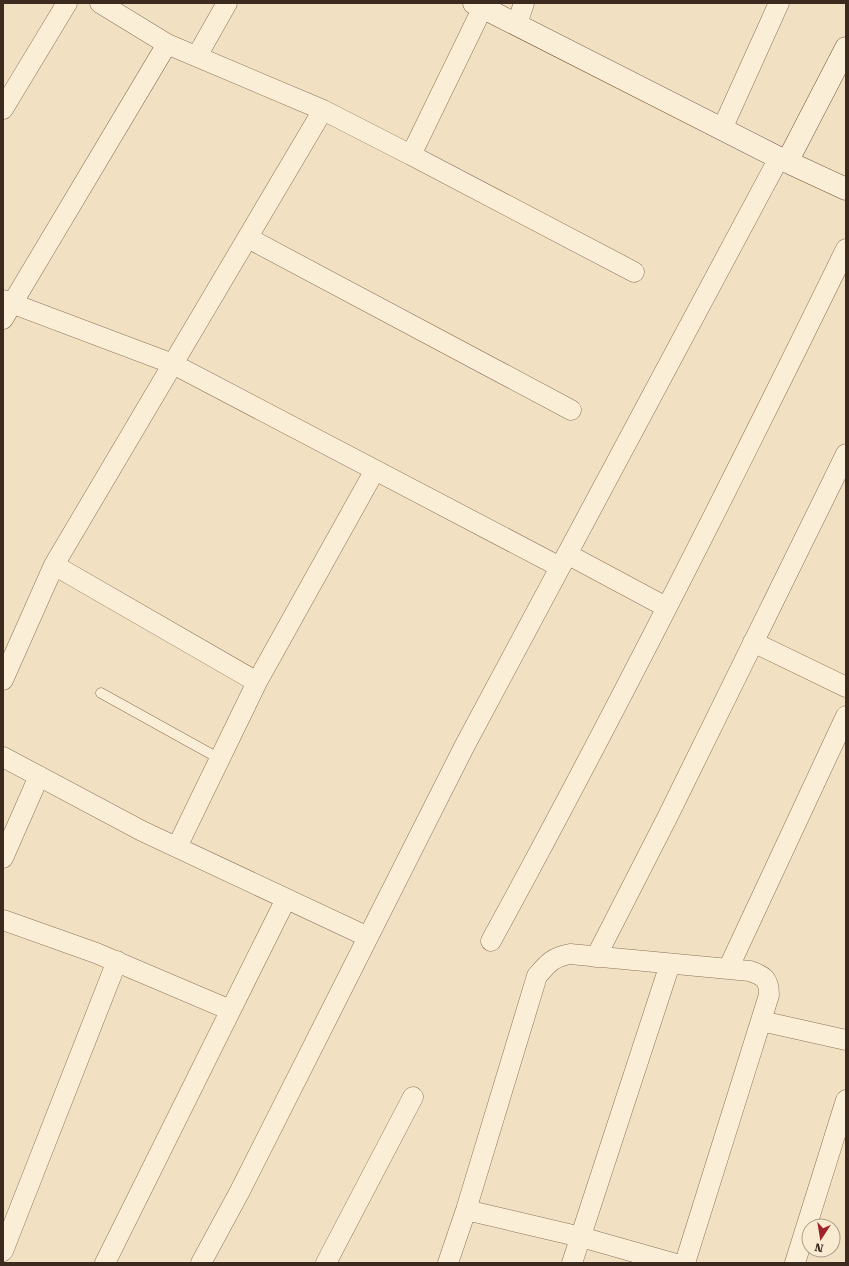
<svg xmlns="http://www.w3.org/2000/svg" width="849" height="1266" font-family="'Roboto Serif',serif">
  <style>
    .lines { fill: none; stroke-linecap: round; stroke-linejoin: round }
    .lane-casing { stroke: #8c7258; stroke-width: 11 }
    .street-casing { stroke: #8c7258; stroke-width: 21 }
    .secondary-casing { stroke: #6e533b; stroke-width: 23 }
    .lane { stroke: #fbeed6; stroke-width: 10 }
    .street { stroke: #fbeed6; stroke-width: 20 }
    .secondary { stroke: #fbeed6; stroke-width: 22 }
  </style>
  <rect width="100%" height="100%" fill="#f1e1c2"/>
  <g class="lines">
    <defs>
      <path id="lane" d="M101,693L220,759"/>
      <path id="street" d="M100,3L167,44
        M517,24L524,3
        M197,56L227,3
        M3,109L67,3
        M722,129L779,3
        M411,155L634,272
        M248,238L571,410
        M3,300L173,364L560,567
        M3,319L167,44L323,110L411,155L483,7
        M567,554L666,607
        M753,642L846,687
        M3,680L54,565
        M257,682L375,470
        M3,757L142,831L368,937
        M177,847L257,682L54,565L323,110
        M3,858L39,776
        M3,920L96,953L230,1010
        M491,941C615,714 732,482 846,249
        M596,957L668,816L846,454
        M728,969L846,716
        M761,1021L846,1040
        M466,1210L581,1237L673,1263
        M3,1251L117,961
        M105,1263L286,899
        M201,1263L240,1191L464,747L779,158
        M326,1263L413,1097
        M448,1263L466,1210L537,976C548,963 553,957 570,954L750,971C764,976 769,979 769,995L685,1263
        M572,1263L670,964
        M795,1263L846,1100"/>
      <path id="secondary" d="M474,3L779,158L846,189
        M787,162L846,48"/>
    </defs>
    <use href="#lane" class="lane-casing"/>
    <use href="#street" class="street-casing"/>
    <use href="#secondary" class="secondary-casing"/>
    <use href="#lane" class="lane"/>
    <use href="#street" class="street"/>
    <use href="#secondary" class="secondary"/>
  </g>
  <rect width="849" height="1266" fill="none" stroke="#3b2a1d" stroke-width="8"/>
  <g transform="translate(821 1238) rotate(192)"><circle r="19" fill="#f8ebd2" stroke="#ac9e8a"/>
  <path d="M0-3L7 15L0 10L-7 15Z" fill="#9f2329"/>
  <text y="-6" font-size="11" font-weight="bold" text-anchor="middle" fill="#3b2a1d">N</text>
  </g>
</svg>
